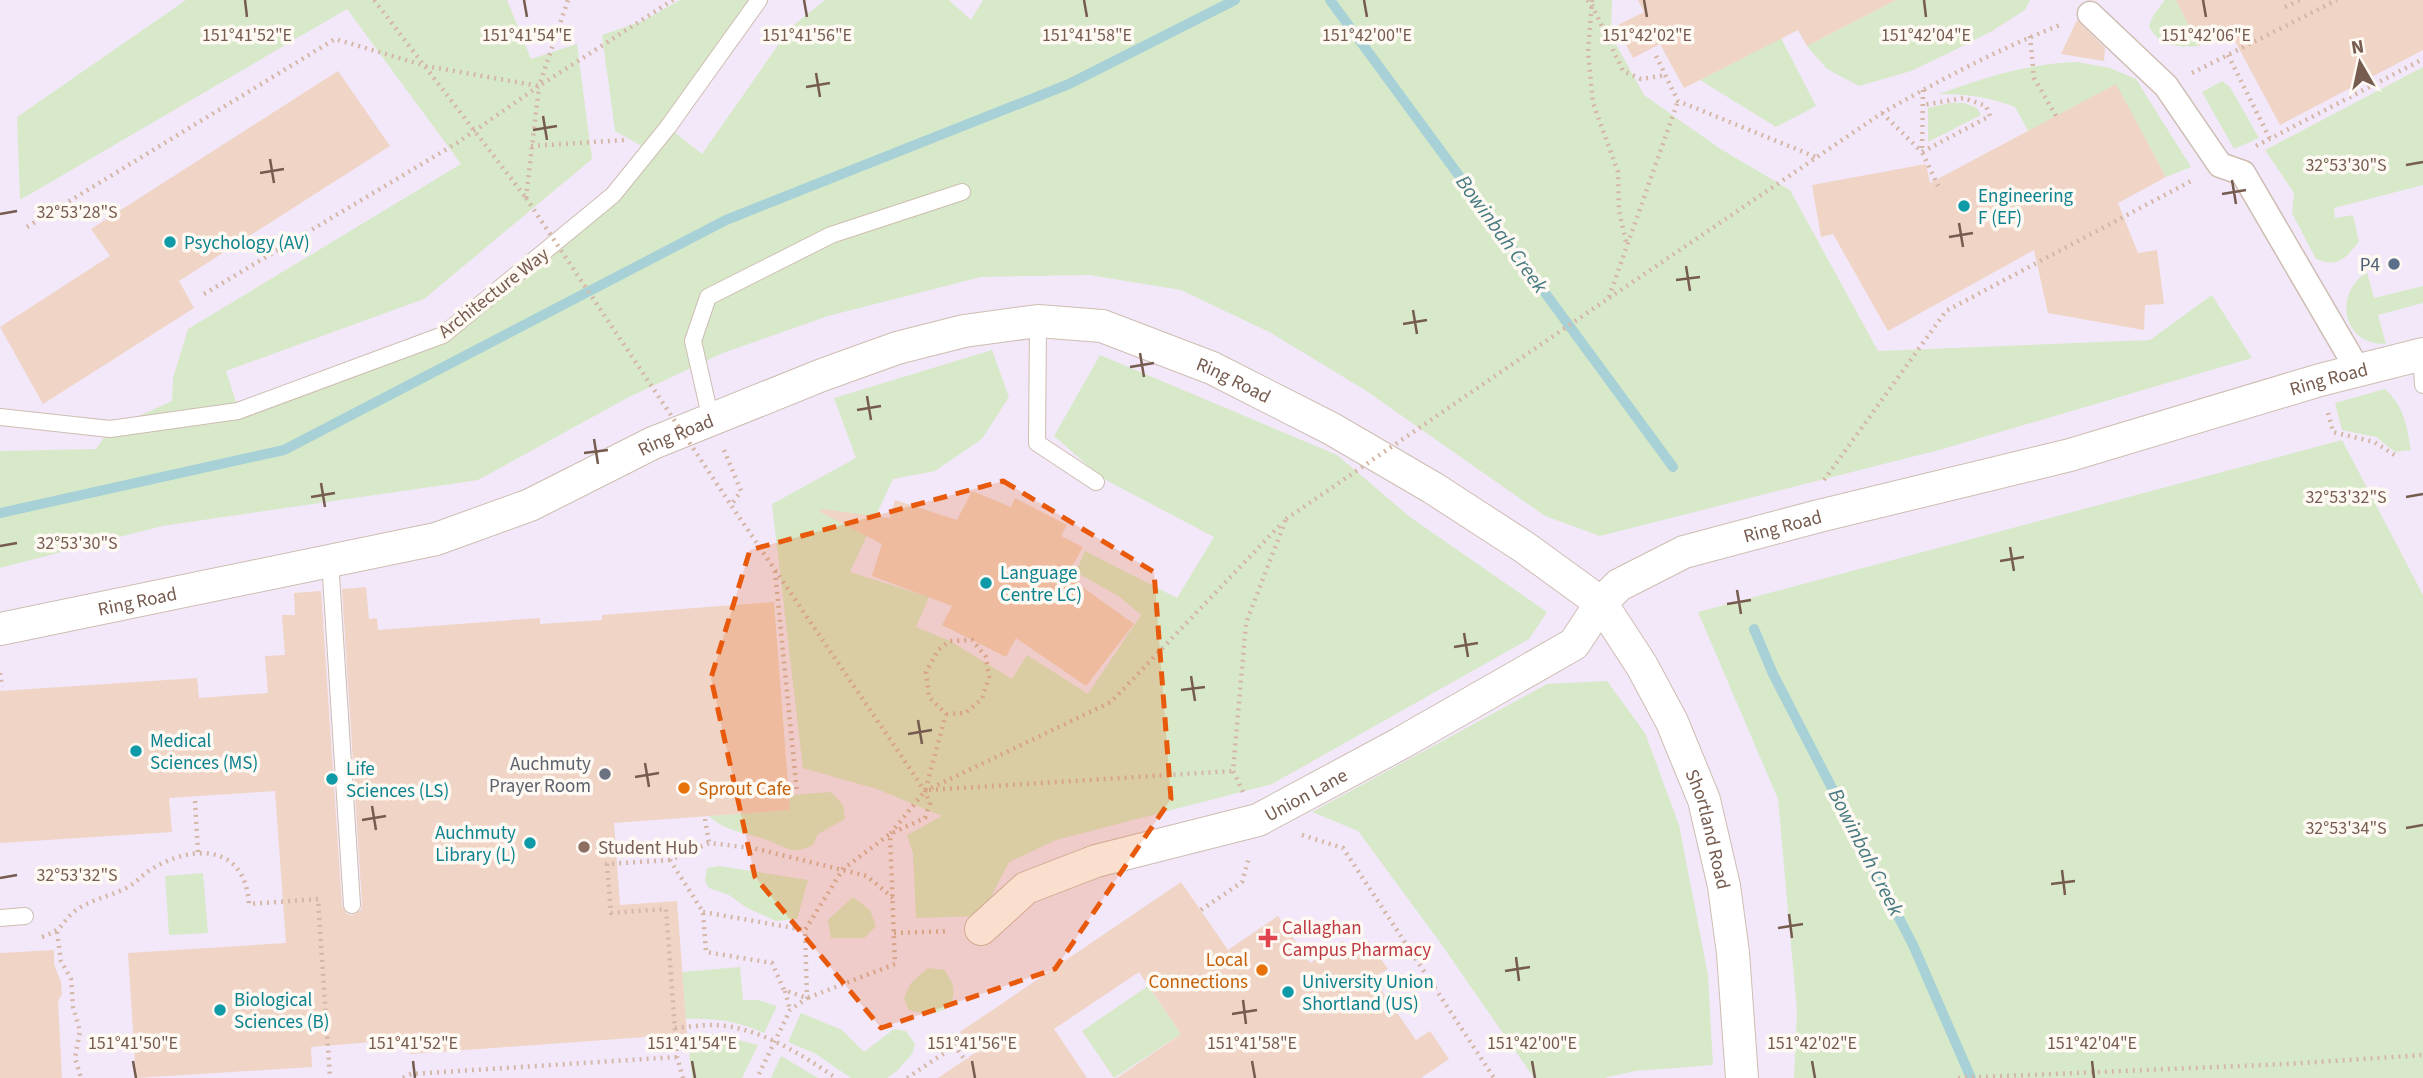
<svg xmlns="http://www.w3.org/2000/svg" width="2423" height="1078" font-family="'Source Sans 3',sans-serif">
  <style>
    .education { fill: #f2e8f9 }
    .green { fill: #d8e9ca }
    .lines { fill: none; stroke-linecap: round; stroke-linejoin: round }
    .stream { stroke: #a7d1d6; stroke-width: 10 }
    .building { fill: #f0d4c5 }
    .service-casing { stroke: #cebdb1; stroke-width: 18 }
    .pedestrian-casing { stroke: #cebdb1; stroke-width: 27 }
    .minor-casing { stroke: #cebdb1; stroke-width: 34 }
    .path { stroke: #d5b7a7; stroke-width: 4.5; stroke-dasharray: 2 5; stroke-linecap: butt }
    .service { stroke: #fff; stroke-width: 16 }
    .pedestrian { stroke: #fff; stroke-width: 24 }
    .minor { stroke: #fff; stroke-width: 32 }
    .path-bridge { stroke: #d5b7a7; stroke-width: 4.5; stroke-dasharray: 2 5; stroke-linecap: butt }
    .marked { fill: #e8590c; fill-opacity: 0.2; stroke: #e8590c; stroke-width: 5; stroke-dasharray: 14 9; stroke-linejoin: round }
    .ticks { fill: none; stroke: #765b4f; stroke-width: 2.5 }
    .culture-dot { fill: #0f9aa8; stroke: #fef9f3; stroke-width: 2.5 }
    .service-dot { fill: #5c6f8a; stroke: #fef9f3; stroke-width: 2.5 }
    .worship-dot { fill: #6b7280; stroke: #fef9f3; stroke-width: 2.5 }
    .food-dot { fill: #e8710a; stroke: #fef9f3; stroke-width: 2.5 }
    .education-dot { fill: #8d6e63; stroke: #fef9f3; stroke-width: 2.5 }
    .health-dot { fill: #e0444e; stroke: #fef9f3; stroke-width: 2.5 }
    .labels { text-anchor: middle; stroke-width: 7; stroke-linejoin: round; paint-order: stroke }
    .culture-label { font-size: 19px; fill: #0d838f; stroke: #fef9f3; text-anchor: start }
    .service-label { font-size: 19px; fill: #4e5e75; stroke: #fef9f3; text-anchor: end }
    .street-label { font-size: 19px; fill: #765b4f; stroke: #fef9f3 }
    .worship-label { font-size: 19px; fill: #5b616d; stroke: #fef9f3; text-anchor: end }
    .food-label { font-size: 19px; fill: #c56008; stroke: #fef9f3; text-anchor: start }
    .education-label { font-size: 19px; fill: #785e54; stroke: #fef9f3; text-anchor: start }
    .health-label { font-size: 19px; fill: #be3a42; stroke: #fef9f3; text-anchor: start }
    .water-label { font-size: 21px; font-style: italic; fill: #477a81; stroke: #fef9f3 }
    .ticks-label { font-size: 18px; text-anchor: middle; fill: #765b4f; stroke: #fef9f3; stroke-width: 7; stroke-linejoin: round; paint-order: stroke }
  </style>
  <rect width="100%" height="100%" fill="#fcf5ec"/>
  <path class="education" d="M0,0H2423V1078H0Z"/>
  <path class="green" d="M186,0H507L531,59L577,44L592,159L424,299L226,371L239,411L443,335L613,195L649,150L615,131L602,35L643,21L680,0H759L668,127L702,154L790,28L825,0H949L971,20L983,0H1612L1611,35L1644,95L1719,148L1790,190L1878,351L2150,340L2212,295L2252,358L1939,450L1600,536L1545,516L1365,390L1271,333L1181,290L1089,275L981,277L828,316L723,353L629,397L478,480L162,526L0,568V451L96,449L110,429L172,401L173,378L188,329L461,164L347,9L20,200L17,117Z
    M1896,0H2030L2025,10L1992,31L1953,51L1911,71L1859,86L1827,69L1807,46Z
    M2165,0H2176L2199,46C2179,48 2158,46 2149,26L2154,14Z
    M1781,38L1816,106L1776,127L1700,80Z
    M2078,62L2110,68L2136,79L2191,167L2166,177L2116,85L2028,131L2015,107C1989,97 1967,94 1939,94C1985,77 2030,63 2078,62Z
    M2423,67V185L2334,208L2335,218L2353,215L2359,242C2344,259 2339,268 2316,259L2292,213L2294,193L2265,150Z
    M2222,81L2230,87L2259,138L2234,149L2202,92Z
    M1949,103H1964L1977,108L1981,115L1928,142V108Z
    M2367,272L2374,298L2423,286V303L2378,315L2386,344C2342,345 2333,294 2367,272Z
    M992,350L1009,397L982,439L935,471L893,479L850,572L929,597L916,627L950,641L1012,679L1027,655L1088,694L1141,615L1120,597L1076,572L1085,551L1177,598L1214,537L1102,478L1054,436L1100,355L1337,455L1410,517L1547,612L1529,639L1272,784L1056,840L1009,862L981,916L916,918L913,854L907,835L942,816L877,789L803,768L772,504L856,458L834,398Z
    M2385,389C2404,407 2407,425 2411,450L2395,452L2376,437L2342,430L2335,403Z
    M2342,440L2423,595V1078H1794L1797,1011L1778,799L1698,612Z
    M1607,681L1645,733L1679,825L1708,975L1713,1065L1635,1071L1604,1078H1534L1439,941L1358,831L1312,812L1547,684Z
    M831,792L843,805L845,819L818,834L813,845C806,848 800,851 792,850C783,848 774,842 765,839C744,832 726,832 709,816L790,810L789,795Z
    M719,866L808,880L797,919L776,921L747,908L729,895L709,888L705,881L707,868Z
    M203,873L208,933L169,935L165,876Z
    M853,897L870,910L876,926L864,938H831L828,920Z
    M740,967L743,1000H758L777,1006L764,1033C736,1021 717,1018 686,1019L682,972Z
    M928,968L945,970C947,975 952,981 953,986C958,1015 926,1018 908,1009L904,998L911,983Z
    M1148,986L1181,1034L1114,1078L1082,1031Z
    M801,1013L842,1030L864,1052L894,1029L906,1031L915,1044L912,1054L897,1071L887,1078H851L816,1054L788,1042Z
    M687,1034H714L758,1045L742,1078H692Z
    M781,1056L818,1078H771Z"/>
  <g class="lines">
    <path class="stream" d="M1330,0L1673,467
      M0,513L284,450L726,220L1069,84L1235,0
      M1754,629L1773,674L1913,945L1971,1078"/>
  </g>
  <path class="building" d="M1638,0H1896L1807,46L1798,30L1684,88L1660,44L1633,58L1616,26L1644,12Z
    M2176,0H2423V50L2280,125L2229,30L2199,46Z
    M2077,20L2105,48L2104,61L2061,54Z
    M338,71L390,146L179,281L194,308L43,404L0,327L110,256L91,229Z
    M2116,84L2166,177L2118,203L2138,253L2157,250L2164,304L2145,305L2144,330L2048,313L2034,250L1888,331L1833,234L1821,237L1812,185L1926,164L1930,183Z
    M972,491L1011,507L1015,498L1067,525L1061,536L1083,547L1067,576L1134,624L1086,686L1016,638L1006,657L942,625L952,606L872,576L882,544L820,512L821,509L890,518L895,500L957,520Z
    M366,587L369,619L377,618L378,630L540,618V624L602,620V615L774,602L790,810L614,823L620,905L677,901L687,1034L410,1054L409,1039L311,1047L312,1067L136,1078L128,953L286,943L275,791L169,798L172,832L0,843V691L197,678L199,698L268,693L265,656L285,655L282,615H295L294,593L321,591L342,906L347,914L353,915L361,910L362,904L342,589Z
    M1181,882L1228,950L1278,916L1310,963L1343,941L1349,950L1367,939L1388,969L1373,978L1416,1040L1430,1031L1449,1059L1421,1078H1117L1181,1034L1139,972L1054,1029L1087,1078H938L975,1053L960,1032Z
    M54,950V964L61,982L62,994L58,1001L62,1078H0V953Z"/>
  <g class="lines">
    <defs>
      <path id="service" d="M1038,321L1037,443L1096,482
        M2421,354L2423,385
        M0,417L110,429L238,411L443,335L613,195L668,127L759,0
        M711,420L693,341L708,297L831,235L962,192
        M330,560L352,905
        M0,918L25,916"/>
      <path id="pedestrian" d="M2090,14L2166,86L2220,165L2243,173L2358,370"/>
      <g id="minor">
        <path id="s1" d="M0,629L436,539L530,505L653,443L822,375L897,348L964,331L1038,321L1102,326L1212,368L1332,429L1433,488L1524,547L1601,603L1642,666L1672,722L1704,800L1724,886L1733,953L1742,1078"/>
        <path id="s2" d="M981,929L1026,888L1096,861L1258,820L1401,743L1574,644L1601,603L1619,585L1684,552L1819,516L2070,455L2320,380L2423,354"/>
      </g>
    </defs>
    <use href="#service" class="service-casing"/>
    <use href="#pedestrian" class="pedestrian-casing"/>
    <use href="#minor" class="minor-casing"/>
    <path class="path" d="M374,0L526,198
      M1587,0L1591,3L1623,71L1641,79L1666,75
      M1592,0L1588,52L1593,103L1618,172L1619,211L1627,246
      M2285,7L2300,0
      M2030,36L2034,78L2056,116
      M2228,55L2270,139
      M1656,56L1678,101L1816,157
      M2192,73L2337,0
      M1923,90L1922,152L1938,186
      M1882,113L1922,152L1990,116L1986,106L1964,98L1923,105
      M531,146L625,140
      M2256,146L2423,59
      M526,198L539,87
      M27,227L335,39L426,66L539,86L673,0
      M204,294L457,143L539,86L568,0
      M1609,297L1678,101
      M1609,298L1882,113C1940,80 2000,48 2063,24
      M2328,413L2333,432L2374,442L2396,456
      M724,450L741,491L731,505L925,791L930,803L925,818L890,834L843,869L805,930L807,998L790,1010L757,1078
      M1824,480L1946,311L2193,180
      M775,571L797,793
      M0,673L2,687
      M929,790L1233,771
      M925,791L1111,702L1283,522
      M1243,792L1233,771L1246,623L1286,519
      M195,801L198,852
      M705,819L709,843
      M1302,835L1343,848L1494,1078
      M670,860L607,864L611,913L666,909L677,1057L683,1078
      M893,898L867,876L753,848L709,843L670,860L703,912L706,952L772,963L784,990L807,998L895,964C893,921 892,878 890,834L925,791L946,714L929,697L926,672L938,650L950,641L972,640L986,657L989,677L982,699L965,713L946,714
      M1201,910L1242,882L1249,858
      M703,912L805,930
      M57,932L61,961L71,979L73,1007L80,1031L75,1058L81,1078
      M894,933L949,931
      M42,937C65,929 60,923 75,911C89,900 108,897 124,889C134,885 141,876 150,870C192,844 245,843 249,904L318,899L330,1078
      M785,991L790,1010
      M675,1028C687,1027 700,1025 713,1025C757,1026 801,1054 836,1078
      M403,1078L411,1074L677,1057
      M907,1078L955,1046L965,1060
      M1958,1078L2287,1064L2423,1055"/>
    <use href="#service" class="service"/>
    <use href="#pedestrian" class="pedestrian"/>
    <use href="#minor" class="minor"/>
    <path class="path-bridge" d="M526,198L731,505
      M1286,519L1609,298"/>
  </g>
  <path class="marked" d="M1003,481L1154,572L1171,799L1055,969L881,1028L755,877L711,678L750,550Z"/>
  <path class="ticks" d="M245,0L247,17M524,0L527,17M804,0L807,17M1084,0L1087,17M1364,0L1367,17M1644,0L1647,17M1924,0L1926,17M2203,0L2206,17M816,73L820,97M806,87L830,83M543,116L547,140M533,130L557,126M270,159L274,183M2406,165L2423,162M260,173L284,169M2232,180L2236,204M2222,194L2246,190M0,214L17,211M1959,223L1963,247M1949,237L1973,233M1686,266L1690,291M1676,280L1700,277M1413,310L1417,334M1403,324L1427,320M1140,353L1144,377M1130,367L1154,363M867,396L871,420M857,410L881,406M594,439L598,464M584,453L608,450M321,483L325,507M311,497L335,493M2406,497L2423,494M0,546L17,543M2010,547L2014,571M2000,561L2024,557M1737,590L1741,614M1727,604L1751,600M1464,633L1468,657M1454,647L1478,643M1191,676L1195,701M1181,690L1205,687M918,720L922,744M908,734L932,730M645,763L649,787M635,777L659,773M372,806L376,830M362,820L386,816M2406,828L2423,825M2062,870L2065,895M0,878L17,875M2051,884L2075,881M1789,914L1792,938M1778,928L1803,924M1516,957L1519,981M1505,971L1530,967M1243,1000L1246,1024M1232,1014L1257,1010M133,1061L136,1078M413,1061L415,1078M692,1061L695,1078M972,1061L975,1078M1252,1061L1255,1078M1532,1061L1535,1078M1812,1061L1815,1078M2092,1061L2094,1078"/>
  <g class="culture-dot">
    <circle cx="1964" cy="206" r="7"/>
    <circle cx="170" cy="242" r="7"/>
    <circle cx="986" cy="583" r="7"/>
    <circle cx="136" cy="751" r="7"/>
    <circle cx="332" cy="779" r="7"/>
    <circle cx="530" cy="843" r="7"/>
    <circle cx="1288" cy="992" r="7"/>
    <circle cx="220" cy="1010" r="7"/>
  </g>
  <circle class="service-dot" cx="2394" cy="264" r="7"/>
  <circle class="worship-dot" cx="605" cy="774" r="7"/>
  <g class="food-dot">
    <circle cx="684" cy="788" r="7"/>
    <circle cx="1262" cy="970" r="7"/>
  </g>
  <circle class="education-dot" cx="584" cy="847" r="7"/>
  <path class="health-dot" d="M1264.5 927.5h7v7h7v7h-7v7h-7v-7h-7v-7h7z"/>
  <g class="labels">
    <g class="culture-label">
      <text x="1978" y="202">Engineering<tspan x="1978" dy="22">F (EF)</tspan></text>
      <text x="184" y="249">Psychology (AV)</text>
      <text x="1000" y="579">Language<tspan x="1000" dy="22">Centre LC)</tspan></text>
      <text x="150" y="747">Medical<tspan x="150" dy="22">Sciences (MS)</tspan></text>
      <text x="346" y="775">Life<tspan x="346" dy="22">Sciences (LS)</tspan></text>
      <text x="516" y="839" text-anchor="end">Auchmuty<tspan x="516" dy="22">Library (L)</tspan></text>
      <text x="1302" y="988">University Union<tspan x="1302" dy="22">Shortland (US)</tspan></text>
      <text x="234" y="1006">Biological<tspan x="234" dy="22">Sciences (B)</tspan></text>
    </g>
    <g class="service-label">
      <text x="2380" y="271">P4</text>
    </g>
    <g class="street-label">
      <text transform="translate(493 292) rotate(-38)" y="7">Architecture Way</text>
      <text dy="7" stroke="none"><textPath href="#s2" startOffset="1480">Ring Road</textPath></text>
      <text dy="7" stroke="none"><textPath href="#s1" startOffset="1295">Ring Road</textPath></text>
      <text dy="7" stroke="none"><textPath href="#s1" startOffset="707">Ring Road</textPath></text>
      <text dy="7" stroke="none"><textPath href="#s2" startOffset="914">Ring Road</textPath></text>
      <text dy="7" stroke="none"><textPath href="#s1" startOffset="140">Ring Road</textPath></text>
      <text dy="7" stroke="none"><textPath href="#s2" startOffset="357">Union Lane</textPath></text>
      <text dy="7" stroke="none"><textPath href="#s1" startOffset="1978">Shortland Road</textPath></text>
    </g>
    <g class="worship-label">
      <text x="591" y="770">Auchmuty<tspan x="591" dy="22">Prayer Room</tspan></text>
    </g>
    <g class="food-label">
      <text x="698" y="795">Sprout Cafe</text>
      <text x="1248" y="966" text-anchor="end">Local<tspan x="1248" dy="22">Connections</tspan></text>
    </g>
    <g class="education-label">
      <text x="598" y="854">Student Hub</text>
    </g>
    <g class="health-label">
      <text x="1282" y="934">Callaghan<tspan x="1282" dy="22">Campus Pharmacy</tspan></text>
    </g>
    <g class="water-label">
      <text transform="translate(1502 234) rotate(54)" y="7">Bowinbah Creek</text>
      <text transform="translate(1866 852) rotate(63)" y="7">Bowinbah Creek</text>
    </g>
  </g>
  <g class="ticks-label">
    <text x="247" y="41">151°41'52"E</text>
    <text x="527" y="41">151°41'54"E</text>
    <text x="807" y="41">151°41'56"E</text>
    <text x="1087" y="41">151°41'58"E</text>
    <text x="1367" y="41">151°42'00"E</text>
    <text x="1647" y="41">151°42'02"E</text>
    <text x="1926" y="41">151°42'04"E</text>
    <text x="2206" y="41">151°42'06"E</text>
    <text x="2346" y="171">32°53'30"S</text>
    <text x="77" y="218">32°53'28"S</text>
    <text x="2346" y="503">32°53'32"S</text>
    <text x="77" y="549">32°53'30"S</text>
    <text x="2346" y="834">32°53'34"S</text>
    <text x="77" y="881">32°53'32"S</text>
    <text x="133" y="1049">151°41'50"E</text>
    <text x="413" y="1049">151°41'52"E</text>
    <text x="692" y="1049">151°41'54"E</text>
    <text x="972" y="1049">151°41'56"E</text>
    <text x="1252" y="1049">151°41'58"E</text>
    <text x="1532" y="1049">151°42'00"E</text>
    <text x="1812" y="1049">151°42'02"E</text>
    <text x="2092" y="1049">151°42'04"E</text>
  </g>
  <g transform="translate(2360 63) rotate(351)" stroke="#fef9f3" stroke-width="5" paint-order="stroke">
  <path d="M0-5L12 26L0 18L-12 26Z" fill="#765b4f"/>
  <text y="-10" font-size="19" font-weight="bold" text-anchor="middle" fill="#765b4f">N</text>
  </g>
</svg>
